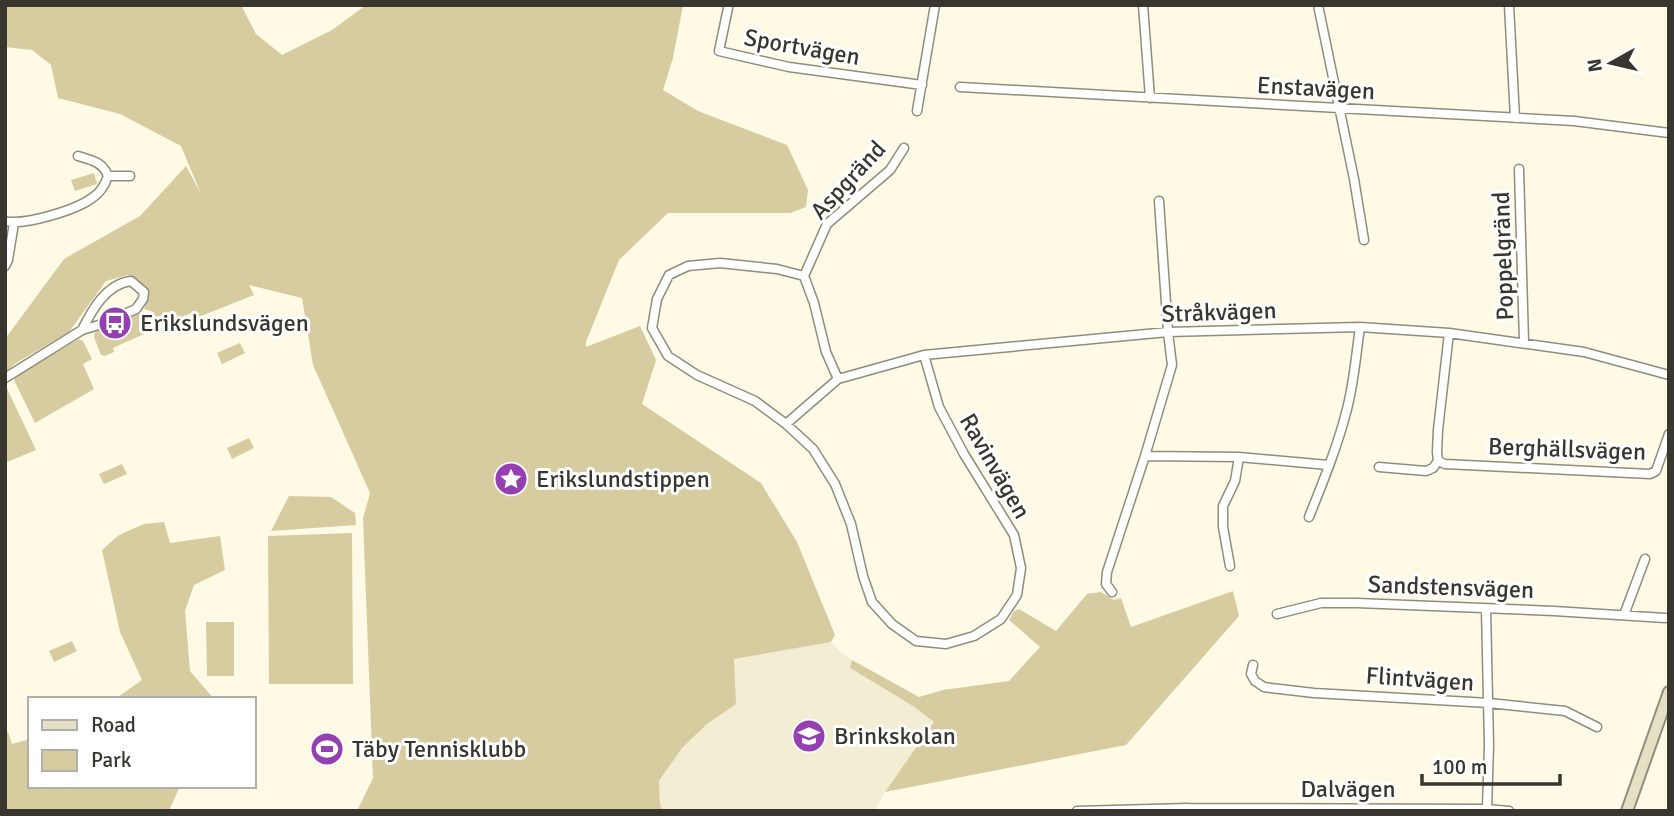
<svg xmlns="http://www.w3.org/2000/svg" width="1674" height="816" font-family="Signika,sans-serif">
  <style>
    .built { fill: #f3edd3 }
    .green { fill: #d6cca0 }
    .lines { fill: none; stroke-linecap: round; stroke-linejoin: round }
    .street-casing { stroke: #918d7b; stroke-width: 11 }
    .secondary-casing { stroke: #918d7b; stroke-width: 14 }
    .street { stroke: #fff; stroke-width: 8 }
    .secondary { stroke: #e5dfc3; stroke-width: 10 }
    .labels { text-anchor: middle; stroke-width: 6; stroke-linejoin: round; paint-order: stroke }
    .street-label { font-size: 24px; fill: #38362f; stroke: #fff }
    .poi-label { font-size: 24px; fill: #38362f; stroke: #fff; text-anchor: start }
  </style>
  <rect width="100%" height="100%" fill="#fefae6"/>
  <path class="built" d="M831,642L841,652L852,660L851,669L913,706L934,722L885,792L874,811L853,809L852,811H663L660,804L659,782L682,748L707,724L736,704L733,658Z"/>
  <path class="green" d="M5,5H241L256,34L282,55L332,30L366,5H683L673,58L663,90L698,111L787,145L808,190L806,207L790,213H668L619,260L586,342V347L640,326L656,360L642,404L761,483L797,542L835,635L831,642L734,659L736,704L707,724L682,748L659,781L660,804L663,811H357L373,778L363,518L370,493L313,365L302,298L249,285L254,295L196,318L193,312L113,348L114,352L105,356L101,355L94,337L95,332L137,314L154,312L144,309L149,296L128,275L106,281L69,332L16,363L5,372V339L64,259L140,216L186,166L201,194L181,146L120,114L58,98L51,65L32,50L5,47Z
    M94,173L97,184L75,191L71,180Z
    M79,339L83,341L92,359L83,364L94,389L35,423L13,378Z
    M240,343L245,353L222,364L217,353Z
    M5,384L36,450L5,463Z
    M249,438L254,448L232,459L227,448Z
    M122,464L127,474L104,484L99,474Z
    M289,496L331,497L355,513L356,525L271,531Z
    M164,522L170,543L220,536L225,570L194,585L185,611L190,671L214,699H115L142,680L120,632L102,550L119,535L144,524Z
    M352,533L353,684H269L268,536Z
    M1233,591L1239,616L1126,745L885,792L934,722L913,706L850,668L852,660L919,697L943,690L1009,681L1040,647L1009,620L1014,611L1019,609L1056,631L1087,594L1101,592L1114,600L1121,598L1131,627Z
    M206,622H234V676H207Z
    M72,641L77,651L54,662L49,651Z
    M8,732L12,744L30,739V786H180L169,811H5V734Z"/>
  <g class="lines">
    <defs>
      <path id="street" d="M1143,5L1150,98
        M1318,5L1354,179L1364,240
        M1509,5L1515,118
        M728,8L719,51L789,67L922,85
        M960,87L1574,121L1669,133
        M917,111L935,5
        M1519,169L1524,342
        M108,176H130
        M5,221C24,226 76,210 92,198C100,193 105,185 108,176C103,162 91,160 78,156
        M5,266L8,260L14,223
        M804,276L777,269L720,263L688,266L669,275L657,299L652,328L668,356L697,375L755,401L786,424L813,449L835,484L851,524L863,576L872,602L892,624L916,641L946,644L974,636L1001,619L1017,595L1021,568L1014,535L964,454L939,407L924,355
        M804,276L827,224L890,170L904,148
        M804,276L814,303L826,352L838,379
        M5,378L82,330L102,324L136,309L143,299L144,292L131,281C106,284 92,310 82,330
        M786,424L838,379L924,355L1168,332L1360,327L1449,333L1584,352L1669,375
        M1145,456L1239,457L1328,465
        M1438,461L1437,452L1438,430L1449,333
        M1379,467L1426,471L1433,468L1438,461L1445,464L1650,474L1656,471L1669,434
        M1309,517C1323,482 1338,445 1347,409C1354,382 1356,355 1360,327
        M1230,566L1223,527V506L1235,481L1239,457
        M1112,592L1106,584L1107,572L1145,456L1172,365L1168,332L1159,201
        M1486,609L1489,745L1487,809
        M1277,614L1321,603H1357L1554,611L1665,618
        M1624,615L1645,559
        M1253,665L1251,674L1255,681L1264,687L1271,688L1314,693L1489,703L1565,711L1597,727
        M1188,808L1487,809L1509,811
        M1077,811L1188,808V811"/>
      <path id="secondary" d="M1627,811L1669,692"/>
    </defs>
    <use href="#street" class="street-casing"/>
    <use href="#secondary" class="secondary-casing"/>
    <use href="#street" class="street"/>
    <use href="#secondary" class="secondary"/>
  </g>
  <defs>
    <symbol id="bus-disc" viewBox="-11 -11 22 22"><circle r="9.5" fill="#9441af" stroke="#fff"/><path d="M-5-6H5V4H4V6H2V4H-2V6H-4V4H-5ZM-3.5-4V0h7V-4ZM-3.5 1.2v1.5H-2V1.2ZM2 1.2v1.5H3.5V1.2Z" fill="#fff"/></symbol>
    <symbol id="sight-disc" viewBox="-11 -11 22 22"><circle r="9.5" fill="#9441af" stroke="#fff"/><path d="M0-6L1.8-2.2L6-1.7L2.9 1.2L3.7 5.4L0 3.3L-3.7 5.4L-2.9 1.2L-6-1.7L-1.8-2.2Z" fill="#fff"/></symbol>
    <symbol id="school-disc" viewBox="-11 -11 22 22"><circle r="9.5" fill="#9441af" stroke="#fff"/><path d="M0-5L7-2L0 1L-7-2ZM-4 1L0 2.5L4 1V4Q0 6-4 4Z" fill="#fff"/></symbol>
    <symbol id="stadium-disc" viewBox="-11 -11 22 22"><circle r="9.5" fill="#9441af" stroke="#fff"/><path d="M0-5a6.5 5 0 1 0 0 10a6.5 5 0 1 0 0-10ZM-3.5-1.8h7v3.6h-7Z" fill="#fff"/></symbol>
  </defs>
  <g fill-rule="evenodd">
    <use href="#bus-disc" x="96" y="304" width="38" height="38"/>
    <use href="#sight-disc" x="492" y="460" width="38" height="38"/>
    <use href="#school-disc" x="790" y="717" width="38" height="38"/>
    <use href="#stadium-disc" x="308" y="730" width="38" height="38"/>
  </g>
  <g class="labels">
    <g class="street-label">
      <text transform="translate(802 47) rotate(10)" y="8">Sportvägen</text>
      <text transform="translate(1316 88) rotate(3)" y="8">Enstavägen</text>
      <text transform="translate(848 180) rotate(-47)" y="8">Aspgränd</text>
      <text transform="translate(1503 256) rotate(-92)" y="8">Poppelgränd</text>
      <text transform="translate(1219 312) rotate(-2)" y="8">Stråkvägen</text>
      <text transform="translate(1567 449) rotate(2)" y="8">Berghällsvägen</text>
      <text transform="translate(995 466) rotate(60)" y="8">Ravinvägen</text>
      <text transform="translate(1451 587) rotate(2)" y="8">Sandstensvägen</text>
      <text transform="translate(1420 679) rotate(4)" y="8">Flintvägen</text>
      <text x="1348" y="797">Dalvägen</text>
    </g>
    <g class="poi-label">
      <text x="140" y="331">Erikslundsvägen</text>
      <text x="536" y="487">Erikslundstippen</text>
      <text x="834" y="744">Brinkskolan</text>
      <text x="352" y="757">Täby Tennisklubb</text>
    </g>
  </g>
  <rect width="1674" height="816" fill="none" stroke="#38362f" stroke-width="14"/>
  <rect x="28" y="697" width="228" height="91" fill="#ffffff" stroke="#afafac" stroke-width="2"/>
  <rect x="42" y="720" width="35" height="10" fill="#e5dfc3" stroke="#afafac" stroke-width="2"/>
  <text x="91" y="732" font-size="21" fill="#38362f">Road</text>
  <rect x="42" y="750" width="35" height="21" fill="#d6cca0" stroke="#afafac" stroke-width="2"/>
  <text x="91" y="767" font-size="21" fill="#38362f">Park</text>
  <g transform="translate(1611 63) rotate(262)" stroke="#ffffff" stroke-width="5" paint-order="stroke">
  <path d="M0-5L12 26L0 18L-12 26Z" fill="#38362f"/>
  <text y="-10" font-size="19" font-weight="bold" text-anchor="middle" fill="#38362f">N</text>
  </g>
  <path d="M1422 774v10h138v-10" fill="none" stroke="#38362f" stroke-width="3.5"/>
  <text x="1432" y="774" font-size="21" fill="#38362f" stroke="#ffffff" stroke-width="5" paint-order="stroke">100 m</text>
</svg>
